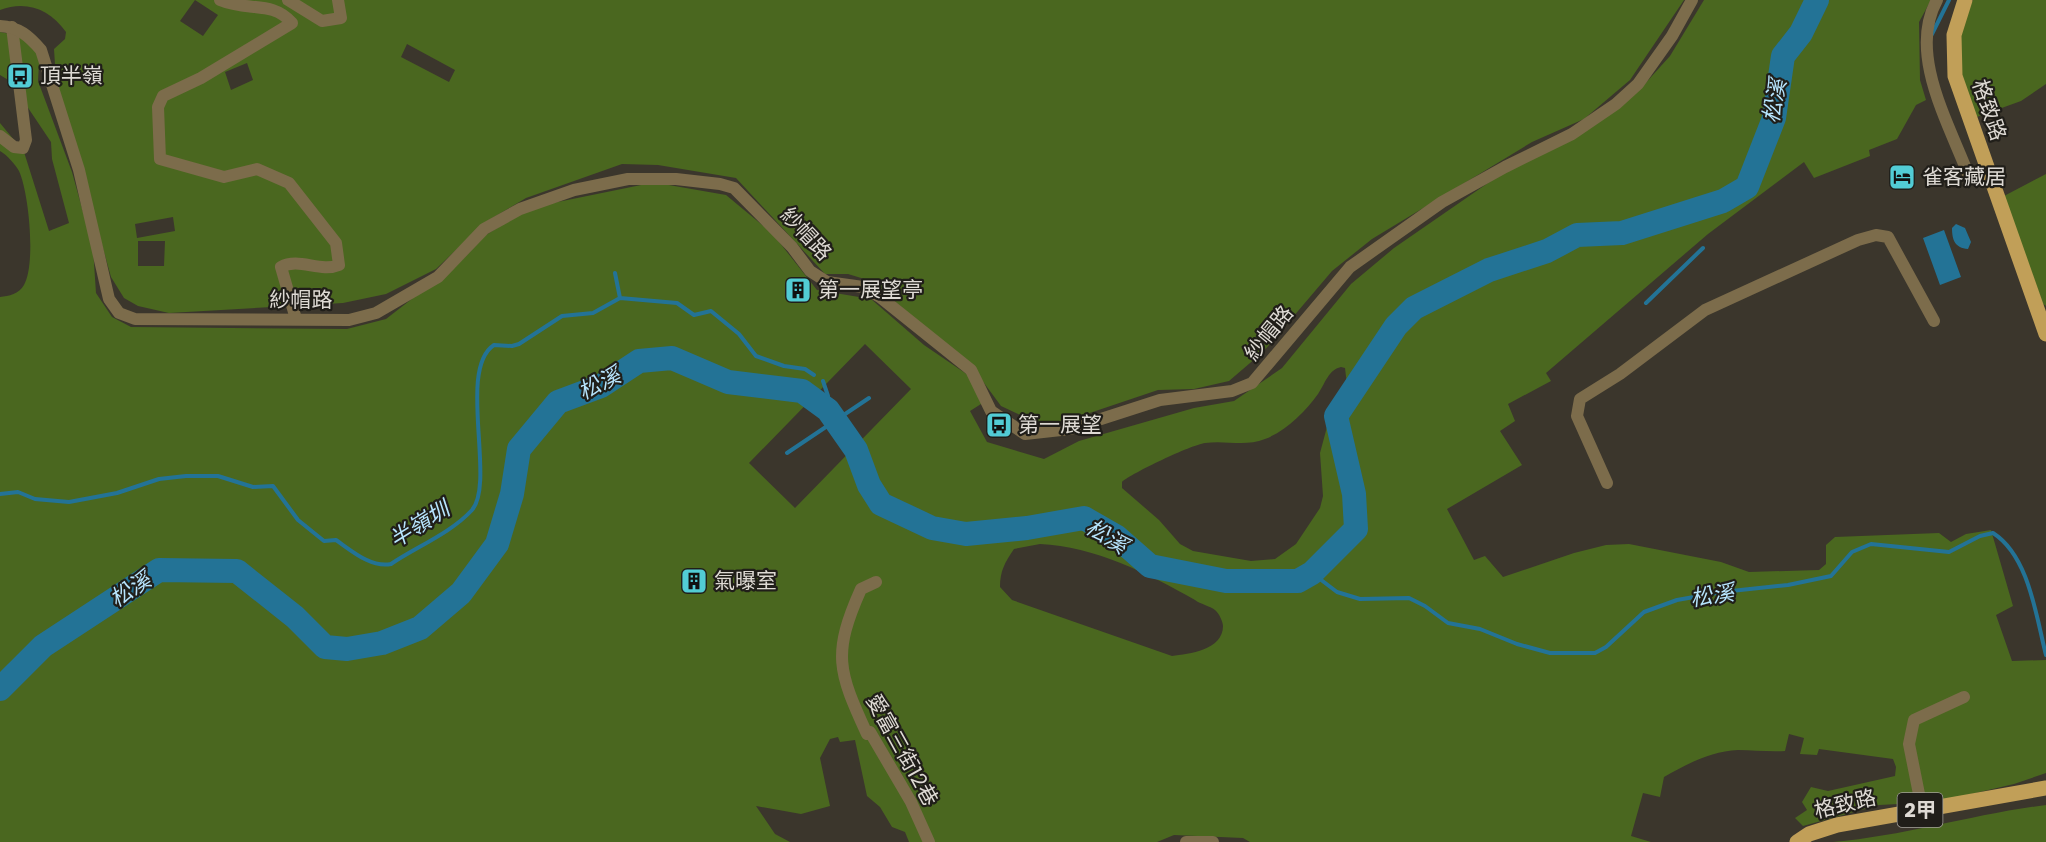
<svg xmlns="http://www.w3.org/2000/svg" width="2046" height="842" font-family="Poppins,'Noto Sans TC',sans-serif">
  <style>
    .green { fill: #4a671f; fill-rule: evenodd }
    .water { fill: #237396 }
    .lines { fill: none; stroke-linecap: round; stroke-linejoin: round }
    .stream { stroke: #237396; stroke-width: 4 }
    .river { stroke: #237396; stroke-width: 24 }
    .minor { stroke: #7c6c4b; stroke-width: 12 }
    .tertiary { stroke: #7c6c4b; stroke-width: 12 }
    .primary { stroke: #c19f58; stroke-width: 15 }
    .labels { text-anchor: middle; stroke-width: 4.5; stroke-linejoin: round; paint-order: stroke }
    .shield { fill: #201e19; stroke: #a5a29c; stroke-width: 1.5 }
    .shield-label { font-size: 20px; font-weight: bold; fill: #dedad4 }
    .poi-label { font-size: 21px; fill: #dedad4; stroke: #201e19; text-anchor: start }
    .street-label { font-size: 21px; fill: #dedad4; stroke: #201e19 }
    .water-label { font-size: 22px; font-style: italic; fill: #b7e5fe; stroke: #201e19 }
  </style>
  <rect width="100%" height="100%" fill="#3b362c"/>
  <path class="green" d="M0,0H195L180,21L203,36L218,15L195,0H1684L1630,80L1584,119L1532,142L1372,239L1332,271L1264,351L1229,381L1194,389L1158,390L1057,424L1035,422L1001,406L973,368L871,281L848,274H825L736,178L658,165L622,164L526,198L484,223L436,269L386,294L343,303L169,313L138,306L124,298L111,277L56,80L54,49L65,39L66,32C50,9 26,0 0,10ZM407,44L455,70L449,82L401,57ZM247,63L253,80L231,90L225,72ZM173,217L175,231L137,238L135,224ZM138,241H165L164,266H138Z
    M1704,0H1931L1919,22L1920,80L1926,100L1916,105L1897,139L1869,150L1870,156L1814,178L1804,162L1708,234L1546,373L1551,381L1508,404L1515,421L1500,431L1522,465L1447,509L1474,560L1485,556L1503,577L1574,553L1606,545L1629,544L1721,562L1749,572L1819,570L1826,564V545L1835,537L1939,533L1951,542L1966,534L1991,530L2013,606L1996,615L2012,661L2046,660V773L2014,784L1937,802L1879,805L1803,826L1795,818L1807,810L1802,802L1811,787L1828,791L1895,776L1896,767L1893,759L1819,749L1817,755L1800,754L1804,738L1789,734L1785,751C1769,752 1754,750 1738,750C1711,751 1687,764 1664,777L1660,797L1643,793L1631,836L1651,842H1250L1243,838L1174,835L1157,842H909L905,832L892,827L880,807L867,796L855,740L840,742L838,737L830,739L820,758L830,806L801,814L756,806L775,834L790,842H0V297C9,296 19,294 24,285C36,264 29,193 19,171C15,164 7,155 0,151V123L24,152L49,231L69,223L52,159L51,142L10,81L0,75V32L30,38L40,47L38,81L72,172L93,248L96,293L112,317L131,327L347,329L386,319L462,260L486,235L513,218L538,206L646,184H663L726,195L772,233L817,290L871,299L924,345L968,375L983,399L981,404L970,411L987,442L1044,459L1079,441L1194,408L1234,401L1282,368L1351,284L1394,248L1488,183L1642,87L1670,56ZM865,344L911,389L795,508L749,463ZM1341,367L1345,368L1347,385L1331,412L1320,453L1323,496L1320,508L1296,544L1275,559L1251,561L1193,551L1180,544L1159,520L1122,488V482C1132,473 1191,445 1205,443C1226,440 1245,447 1265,439C1286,431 1305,412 1318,394C1325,384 1328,370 1341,367ZM1040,544C1094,546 1149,574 1195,600C1200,604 1210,606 1215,610C1219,613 1223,622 1223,626C1223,650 1189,654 1172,656L1012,600L1000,587C1000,571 1005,562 1014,549Z
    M1973,0H2046V84L2021,101L1974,118C1961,74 1947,44 1973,0Z
    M2046,174V306L2043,304L2004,196Z
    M2046,805V842H1833C1905,836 1974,814 2046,805Z"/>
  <path class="water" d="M1956,224L1965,228L1971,242L1968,249C1955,248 1952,240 1952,228Z
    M1944,230L1961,277L1940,285L1923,238Z"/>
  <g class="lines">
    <path class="stream" d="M1932,34L1949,0
      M615,273L620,298
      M1646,303L1703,248
      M823,381L828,396V410
      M787,453L869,398
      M0,494L18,492L35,499L69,502L117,493L159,479L186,476H218L253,487L273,486L298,520L324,541L336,540C352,551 371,568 391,564C416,547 451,533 472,510C496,482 457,369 494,345L512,346L519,344L562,316L593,313L620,298L677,303L694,315L711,311L739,334L756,356L784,366L805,369L814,375
      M1312,573L1337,592L1360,599L1409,598L1425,606L1448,623L1480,629L1517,644L1550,653H1595L1606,647L1644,612L1677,600L1722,592L1788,585L1831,576L1852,552L1871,544L1949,552L1980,536L1993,533C2029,556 2036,616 2046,655"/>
    <path class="river" d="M0,689L43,646L159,570L237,571L295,617L325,647L347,649L382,643L420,628L461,593L497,544L512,494L519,449L558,402L601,386L639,361L672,358L728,382L802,391L828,410L856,450L869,485L881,504L932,528L966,534L1027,528L1084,518L1117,537L1150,566L1226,581H1298L1312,573L1356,529L1354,494L1336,416L1396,326L1414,308L1489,270L1547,251L1577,235L1622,233L1723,201L1747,187L1774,118L1783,56L1801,33L1817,0"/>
    <path class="minor" d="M220,0C248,12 272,0 292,23L201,78L163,96L158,107L160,159L224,177L257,169L289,183L336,243L339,265C320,273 299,257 281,267L296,319
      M288,0L322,21L341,18L338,0
      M1937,0C1907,54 1950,125 1970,179L1988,173
      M0,136L14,147L23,148L26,140L12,27
      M1607,483L1577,416L1580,399L1620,374L1705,310L1858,240L1876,235L1888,237L1934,321
      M876,582L861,589C832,654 838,671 867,734L870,732L911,802L929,842
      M1922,809L1909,744L1914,720L1964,697
      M1186,842H1213"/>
    <path class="tertiary" d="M0,26C19,27 29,36 41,50L79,170L109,299L119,313L135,319L349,320L376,313L438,277L484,229L520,209L574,190L628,179H676L720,184L734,188L792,247L810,271L827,282L863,287L880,297L971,370L991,411L1025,434L1070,429L1160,400L1232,391L1252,383L1350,267L1442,202L1505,167L1572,134L1616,104L1638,84L1672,36L1692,0"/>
    <path class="primary" d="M1965,0L1954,35L1955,76L2046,334
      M1797,842L1809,834L1837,825L2046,788"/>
  </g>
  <defs>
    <symbol id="bus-square" viewBox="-11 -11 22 22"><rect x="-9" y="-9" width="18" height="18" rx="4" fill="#52ccd5" stroke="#201e19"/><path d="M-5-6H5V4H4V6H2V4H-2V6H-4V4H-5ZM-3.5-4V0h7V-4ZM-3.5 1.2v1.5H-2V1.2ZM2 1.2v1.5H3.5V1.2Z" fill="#111"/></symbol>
    <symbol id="hotel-square" viewBox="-11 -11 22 22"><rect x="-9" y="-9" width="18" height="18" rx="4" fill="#52ccd5" stroke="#201e19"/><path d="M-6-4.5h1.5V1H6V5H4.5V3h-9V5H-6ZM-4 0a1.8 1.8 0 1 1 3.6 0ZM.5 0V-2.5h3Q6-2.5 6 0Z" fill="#111"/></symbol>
    <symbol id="building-square" viewBox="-11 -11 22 22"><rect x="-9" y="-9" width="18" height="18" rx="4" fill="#52ccd5" stroke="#201e19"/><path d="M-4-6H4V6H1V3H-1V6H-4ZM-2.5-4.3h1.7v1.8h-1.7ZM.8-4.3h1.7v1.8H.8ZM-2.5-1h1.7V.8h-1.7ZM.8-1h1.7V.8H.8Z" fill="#111"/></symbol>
  </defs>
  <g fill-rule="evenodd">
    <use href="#bus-square" x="5" y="61" width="30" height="30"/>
    <use href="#hotel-square" x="1887" y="162" width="30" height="30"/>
    <use href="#building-square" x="783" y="275" width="30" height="30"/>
    <use href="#bus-square" x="984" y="410" width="30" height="30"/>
    <use href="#building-square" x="679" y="566" width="30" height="30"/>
  </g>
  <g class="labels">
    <rect class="shield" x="1897.5" y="793" width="45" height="34" rx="4.5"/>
    <g class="shield-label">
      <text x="1920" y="817">2甲</text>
    </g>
    <g class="poi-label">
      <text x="40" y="83">頂半嶺</text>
      <text x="1922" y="184">雀客藏居</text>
      <text x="818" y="297">第一展望亭</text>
      <text x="1018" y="432">第一展望</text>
      <text x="714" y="588">氣曝室</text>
    </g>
    <g class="street-label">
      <text transform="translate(1989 110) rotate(71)" y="7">格致路</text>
      <text transform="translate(806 234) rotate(47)" y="7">紗帽路</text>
      <text x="301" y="307">紗帽路</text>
      <text transform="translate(1269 333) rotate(-51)" y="7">紗帽路</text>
      <text transform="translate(902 750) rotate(61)" y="7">愛富三街12巷</text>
      <text transform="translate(1845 804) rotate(-13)" y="7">格致路</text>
    </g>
    <g class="water-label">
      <text transform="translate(1774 101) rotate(-79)" y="8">松溪</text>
      <text transform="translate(599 383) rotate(-27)" y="8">松溪</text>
      <text transform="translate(419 524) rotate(-32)" y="8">半嶺圳</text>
      <text transform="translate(1107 536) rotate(32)" y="8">松溪</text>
      <text transform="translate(130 589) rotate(-33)" y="8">松溪</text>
      <text transform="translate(1712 595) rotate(-9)" y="8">松溪</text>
    </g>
  </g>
</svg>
